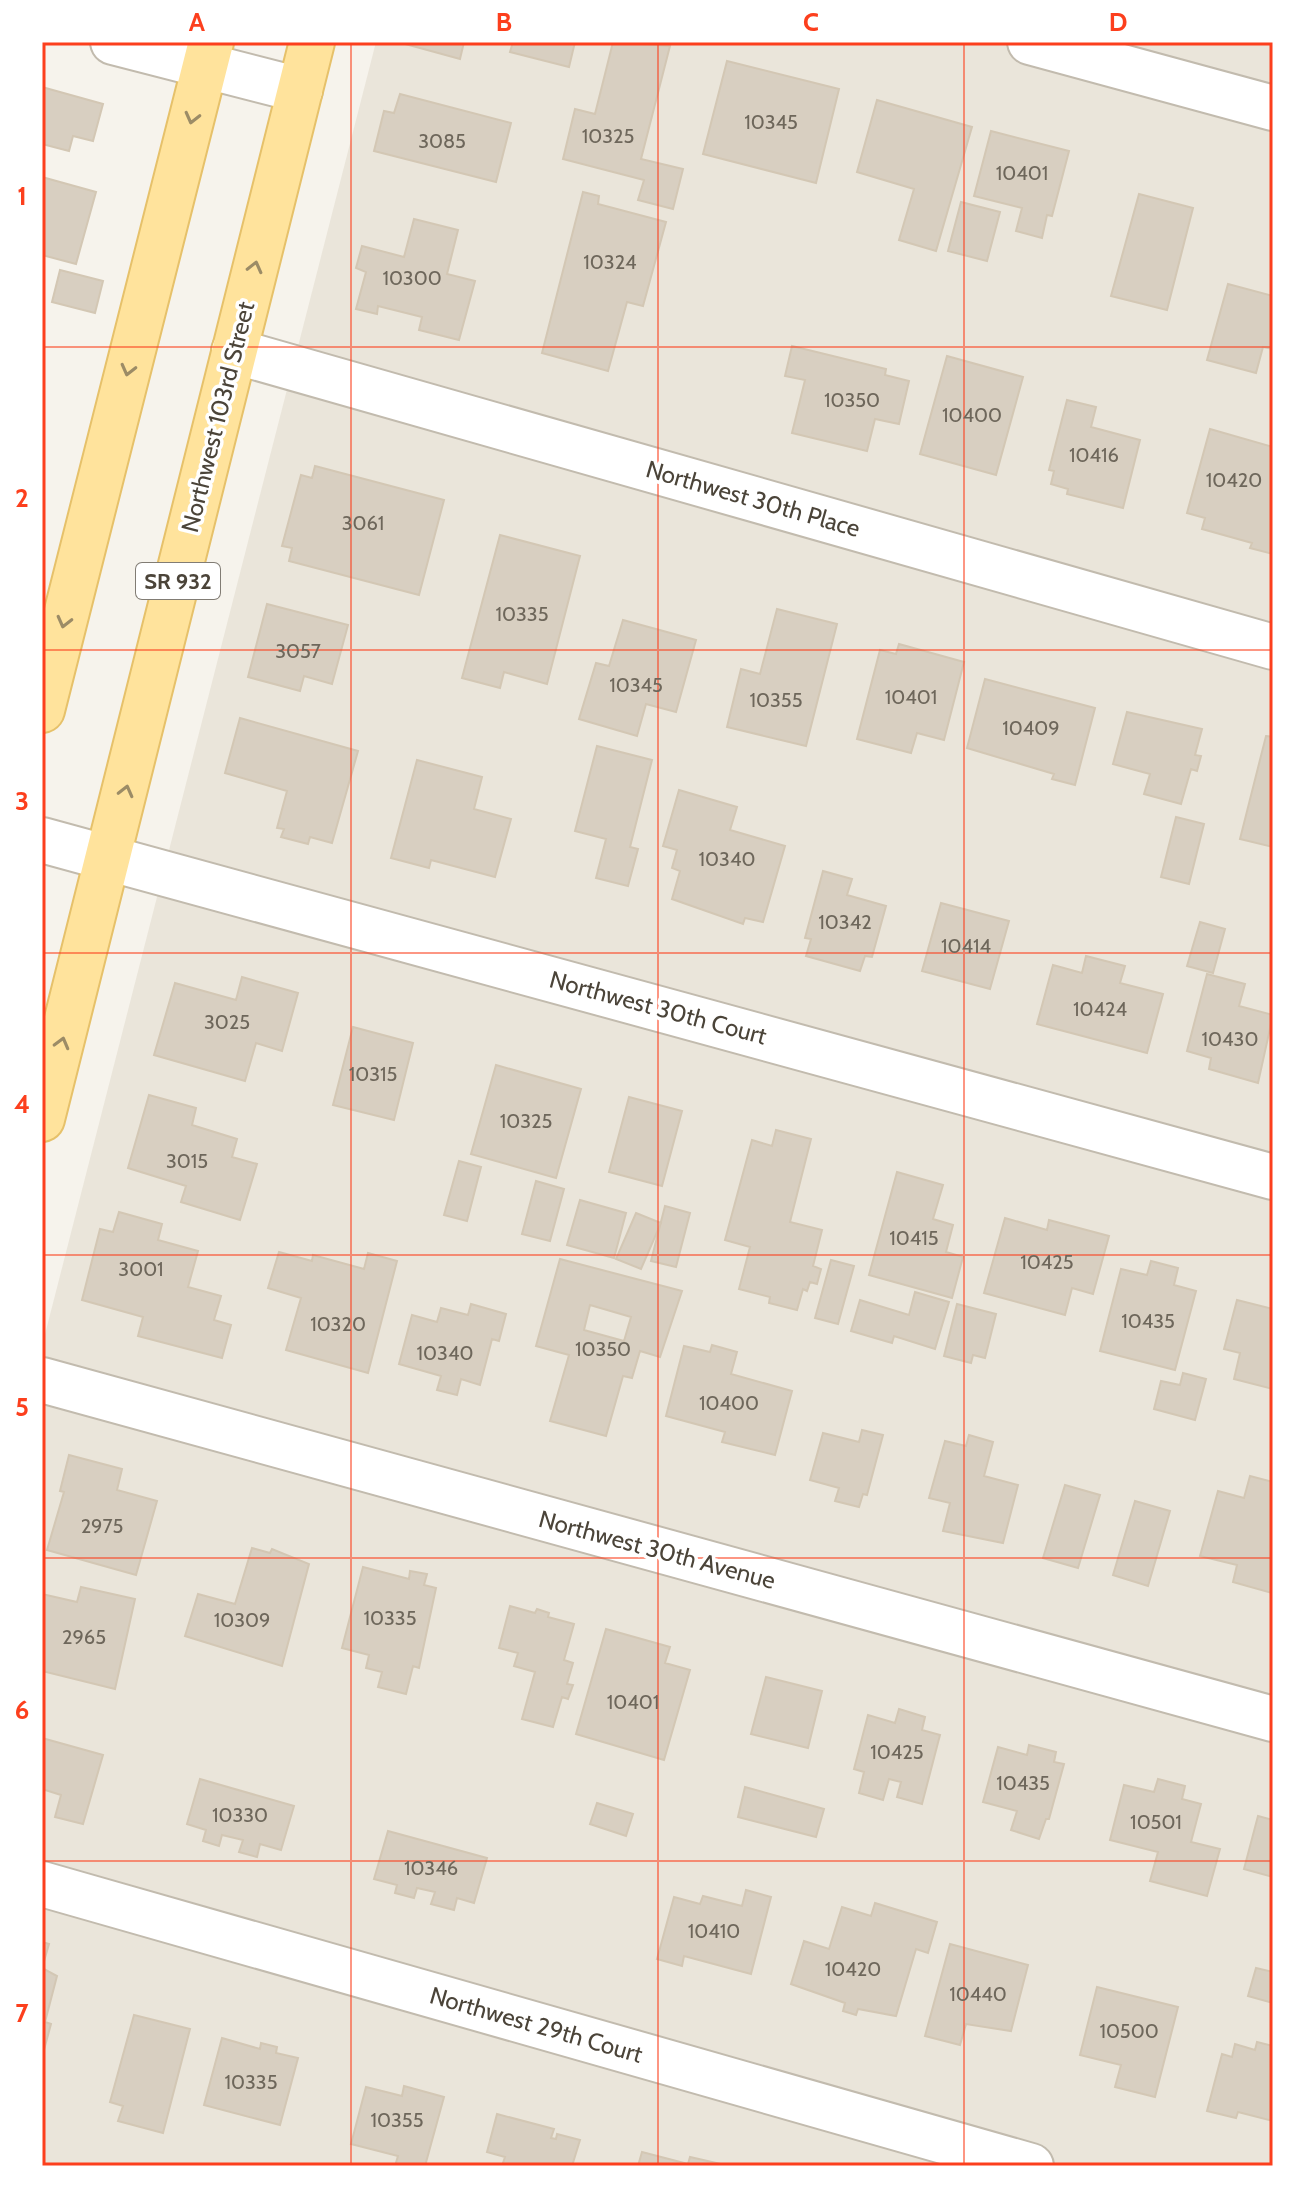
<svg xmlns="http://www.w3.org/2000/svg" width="1315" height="2208" font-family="Cabin,sans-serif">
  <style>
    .residential { fill: #eae5da }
    .building { fill: #d8cfc1; stroke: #d3c7b4; stroke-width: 2; fill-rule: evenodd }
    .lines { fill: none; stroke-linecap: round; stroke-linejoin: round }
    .minor-casing { stroke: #c2bbae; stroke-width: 48 }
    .major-casing { stroke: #e6c16a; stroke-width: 48 }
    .minor { stroke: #fff; stroke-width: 44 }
    .major { stroke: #ffe39c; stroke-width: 44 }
    .oneway { stroke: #9c8c66 }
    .grid { fill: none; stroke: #fc3f1d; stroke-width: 2; stroke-opacity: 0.55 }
    .labels { text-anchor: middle; stroke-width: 7; stroke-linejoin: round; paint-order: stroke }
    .number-label { font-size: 20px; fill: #6e675b }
    .shield { fill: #fff; stroke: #817c74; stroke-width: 2 }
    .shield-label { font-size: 22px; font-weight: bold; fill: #4b4439 }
    .street-label { font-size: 24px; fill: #4b4439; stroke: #fff }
    .neatline { fill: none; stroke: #fc3f1d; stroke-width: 3 }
    .grid-label { font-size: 26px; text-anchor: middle; font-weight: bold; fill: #fc3f1d }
  </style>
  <rect width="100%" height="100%" fill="#f6f3ec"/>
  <path class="residential" d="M376,42H1273V2166H42V1346Z"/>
  <path class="building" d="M398,42H464L460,59Z
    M513,42H575L569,67L510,52Z
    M613,42L670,46L641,159L683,169L673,209L638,200L644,180L563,159L575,109L595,114Z
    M727,61L839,89L816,183L703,154Z
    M42,87L103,104L93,141L73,136L69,151L42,144Z
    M400,94L511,123L496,182L374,151L384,111L394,113Z
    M877,100L972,127L936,251L899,240L914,189L857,172Z
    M991,131L1069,151L1052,216L1047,215L1042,238L1016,231L1022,208L974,196Z
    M42,177L96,192L76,264L42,255Z
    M583,192L599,196L598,204L666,222L643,306L627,302L608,371L542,353Z
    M1139,194L1193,208L1167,310L1111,296Z
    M961,202L1000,212L987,261L948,251Z
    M414,219L458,230L447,274L475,281L459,340L419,330L422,317L378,306L377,314L356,309L366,272L356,268L362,246L404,257Z
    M60,270L103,281L95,313L52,302Z
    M1228,284L1273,296V349L1263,347L1256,373L1207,360Z
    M792,346L886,369L885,375L909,381L899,424L875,419L867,451L792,433L805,380L785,376Z
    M947,356L1023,377L996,475L920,454Z
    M1067,400L1096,407L1091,427L1140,440L1123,508L1067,494L1068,489L1051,484L1054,471L1049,470Z
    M1210,429L1273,447V554L1250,548L1252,543L1202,529L1205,518L1187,513Z
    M315,466L444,500L419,595L289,561L292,548L282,546L301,475L312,478Z
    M500,535L580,556L547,684L504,672L500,688L462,678Z
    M267,604L348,625L332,684L304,676L300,691L248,677Z
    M777,609L837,624L806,746L727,727L741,669L760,674Z
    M623,620L696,640L676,712L646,704L637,736L579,719L596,663L609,666Z
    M899,644L964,662L944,740L917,733L911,753L857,739L880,650L896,654Z
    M985,679L1095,708L1075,785L1052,779L1054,774L967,748Z
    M1127,712L1202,729L1195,755L1201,756L1197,771L1191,769L1181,804L1144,794L1150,774L1113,764Z
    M240,718L358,751L332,843L310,837L308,844L281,837L284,829L277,828L287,791L225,773Z
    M1266,736L1273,737V847L1240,839Z
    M597,746L652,760L630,847L638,849L628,886L596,878L606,839L575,831Z
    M417,760L482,777L474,809L511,819L495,877L431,860L429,868L391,858Z
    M679,790L737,807L730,830L785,846L763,922L745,918L743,924L672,899L680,871L672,868L677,850L663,846Z
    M1176,817L1204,824L1189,884L1161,877Z
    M823,871L852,879L847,895L886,906L872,957L865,956L860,971L806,956L811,939L805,938Z
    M941,903L1009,921L990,989L922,971Z
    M1200,922L1225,929L1213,973L1187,966Z
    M1086,956L1125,966L1120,983L1163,994L1147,1053L1037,1024L1053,965L1082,973Z
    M1207,974L1245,984L1239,1006L1273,1015L1258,1083L1209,1069L1211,1058L1187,1051Z
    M242,977L298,993L282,1051L256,1043L245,1081L154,1055L175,983L236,1000Z
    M353,1027L413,1043L394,1120L333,1105Z
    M496,1065L581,1089L556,1178L471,1154Z
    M149,1095L196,1108L192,1125L237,1139L232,1157L257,1164L240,1220L181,1202L186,1186L128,1168Z
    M629,1097L682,1111L662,1186L609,1172Z
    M776,1130L811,1139L790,1222L822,1230L813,1266L821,1269L817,1284L810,1282L807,1291L803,1289L797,1310L769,1303L770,1297L739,1289L750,1247L725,1240L752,1140L772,1146Z
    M459,1161L481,1167L467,1221L444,1215Z
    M897,1172L943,1185L933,1219L953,1225L946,1252L963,1257L952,1298L869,1275Z
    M536,1181L564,1189L550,1241L522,1234Z
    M580,1200L626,1213L614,1258L567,1245Z
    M665,1206L690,1213L676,1267L651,1261Z
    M119,1212L162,1224L158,1240L198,1251L188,1287L221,1296L214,1320L231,1325L222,1358L138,1336L143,1317L82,1300L100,1229L113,1232Z
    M636,1213L661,1223L641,1269L616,1259Z
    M1005,1218L1047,1230L1049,1220L1109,1236L1093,1294L1072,1288L1065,1315L984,1293Z
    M279,1252L312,1261L313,1255L364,1269L368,1253L397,1261L368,1373L286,1350L301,1298L268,1288Z
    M560,1259L682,1291L660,1357L640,1351L632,1378L623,1376L606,1436L550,1421L569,1355L536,1346ZM590,1305L631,1317L624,1341L584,1330Z
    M831,1260L854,1266L838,1324L815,1318Z
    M1151,1261L1178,1268L1174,1285L1196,1291L1175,1370L1100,1351L1121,1269L1147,1275Z
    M915,1292L949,1302L935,1349L894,1336L892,1343L851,1331L860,1300L909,1315Z
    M1237,1300L1273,1309V1389L1234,1379L1240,1353L1224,1349Z
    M471,1304L506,1314L499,1341L492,1339L480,1385L461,1379L457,1395L437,1390L441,1376L399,1364L412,1315L437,1322L441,1308L468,1315Z
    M957,1304L996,1314L985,1358L973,1355L971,1363L944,1356Z
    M712,1345L737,1352L731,1374L792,1391L775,1455L722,1442L725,1432L666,1416L684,1346L710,1352Z
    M1183,1373L1206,1379L1195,1420L1154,1409L1161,1381L1180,1385Z
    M862,1430L883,1435L867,1495L863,1494L859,1507L835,1501L839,1488L810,1480L823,1433L859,1442Z
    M969,1435L993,1442L984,1476L1018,1485L1003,1543L943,1531L950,1503L929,1498L945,1441L966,1446Z
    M69,1455L122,1469L117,1490L157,1501L136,1575L47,1550L64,1492L60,1491Z
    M1250,1476L1273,1482L1272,1593L1233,1582L1237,1565L1200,1556L1218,1491L1244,1498Z
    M1065,1485L1100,1495L1078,1568L1043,1558Z
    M1135,1501L1170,1511L1148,1586L1113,1575Z
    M252,1548L270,1553L272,1549L309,1564L282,1666L185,1636L198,1594L235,1604Z
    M363,1567L409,1579L410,1571L427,1574L424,1585L436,1588L419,1668L413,1666L406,1694L378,1687L382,1672L366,1668L369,1655L342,1648Z
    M81,1587L135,1599L115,1689L42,1671V1594L77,1602Z
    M510,1606L535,1613L537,1609L549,1613L548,1617L574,1624L564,1660L573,1663L567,1684L573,1685L568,1699L562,1697L553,1727L522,1719L535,1672L514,1666L518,1653L499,1648Z
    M606,1629L670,1647L665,1663L690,1670L664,1760L576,1734Z
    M766,1677L822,1691L808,1748L751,1734Z
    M899,1709L925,1717L922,1730L940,1735L922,1804L897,1797L901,1782L889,1779L883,1800L859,1793L864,1772L854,1769L868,1715L895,1723Z
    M42,1738L103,1755L83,1824L55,1817L61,1795L42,1789Z
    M1029,1745L1056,1752L1054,1762L1064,1764L1049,1819H1046L1039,1839L1011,1830L1017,1811L983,1802L998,1747L1027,1755Z
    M200,1779L294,1806L281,1850L260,1844L257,1857L239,1852L243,1840L222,1835L219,1846L203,1841L206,1830L187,1824Z
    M1158,1779L1185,1786L1182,1799L1201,1804L1191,1842L1220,1849L1207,1896L1150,1881L1158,1852L1110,1840L1124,1785L1154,1792Z
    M745,1787L824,1809L816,1837L738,1817Z
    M597,1803L633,1814L626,1836L590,1824Z
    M1258,1816L1273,1820V1877L1244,1869Z
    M388,1831L487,1858L474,1903L457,1898L454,1910L431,1904L435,1892L417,1888L414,1898L395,1893L397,1885L374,1879Z
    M746,1890L771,1897L751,1974L684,1956L682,1966L657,1959L674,1897L700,1904L703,1896L742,1906Z
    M875,1903L937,1922L928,1953L916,1949L896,2016L858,2009L856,2015L843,2011L845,2003L791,1984L804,1941L829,1949L842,1907L871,1916Z
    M42,1942L49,1944L42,1968L57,1976L45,2022L51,2024L42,2057Z
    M950,1944L1028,1965L1011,2031L966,2024L960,2045L925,2036Z
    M1256,1968L1273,1972V2003L1248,1996Z
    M1097,1987L1178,2007L1155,2097L1115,2087L1121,2065L1080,2055Z
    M134,2015L190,2029L163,2133L118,2121L123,2106L110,2102Z
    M222,2038L260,2049L261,2043L277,2047L276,2053L298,2058L280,2125L204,2105Z
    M1257,2042L1273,2046V2121L1238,2112L1236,2118L1207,2111L1222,2054L1232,2057L1235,2044L1255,2050Z
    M404,2086L444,2097L425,2166H395L398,2156L351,2144L366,2087L402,2096Z
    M497,2114L554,2129L551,2138L556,2139L557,2134L580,2140L572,2166H502L505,2157L487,2152Z
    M642,2152L688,2164L690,2157L725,2165L638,2166Z"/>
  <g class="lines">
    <defs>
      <path id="minor" d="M113,42L300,90
        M1030,42L1273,108
        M234,351L1273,647
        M42,840L1273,1177
        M42,1380L1273,1719
        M42,1884L1031,2166"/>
      <path id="major" d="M42,710L211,42
        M42,1119L312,42"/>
    </defs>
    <use href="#minor" class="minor-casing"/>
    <use href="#major" class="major-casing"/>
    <use href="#minor" class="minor"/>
    <use href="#major" class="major"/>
  </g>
  <defs><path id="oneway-chevron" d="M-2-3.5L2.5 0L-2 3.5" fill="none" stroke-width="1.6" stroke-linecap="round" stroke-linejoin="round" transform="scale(2)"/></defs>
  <g class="oneway">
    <use href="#oneway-chevron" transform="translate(192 118) rotate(104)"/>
    <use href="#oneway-chevron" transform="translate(255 267) rotate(-76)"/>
    <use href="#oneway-chevron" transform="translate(128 370) rotate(104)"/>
    <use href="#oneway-chevron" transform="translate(64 622) rotate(104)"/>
    <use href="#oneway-chevron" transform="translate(126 791) rotate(-76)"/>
    <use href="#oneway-chevron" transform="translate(62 1043) rotate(-75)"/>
  </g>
  <path class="grid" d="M351,42V2166M658,42V2166M964,42V2166M42,347H1273M42,650H1273M42,953H1273M42,1255H1273M42,1558H1273M42,1861H1273"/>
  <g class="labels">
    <g class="number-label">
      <text x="771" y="129">10345</text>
      <text x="608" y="143">10325</text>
      <text x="442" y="148">3085</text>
      <text x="1022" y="180">10401</text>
      <text x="610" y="269">10324</text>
      <text x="412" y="285">10300</text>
      <text x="852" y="407">10350</text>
      <text x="972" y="422">10400</text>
      <text x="1094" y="462">10416</text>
      <text x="1234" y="487">10420</text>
      <text x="363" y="530">3061</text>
      <text x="522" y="621">10335</text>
      <text x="298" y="658">3057</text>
      <text x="636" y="692">10345</text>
      <text x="911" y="704">10401</text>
      <text x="776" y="707">10355</text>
      <text x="1031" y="735">10409</text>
      <text x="727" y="866">10340</text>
      <text x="845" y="929">10342</text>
      <text x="966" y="953">10414</text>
      <text x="1100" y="1016">10424</text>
      <text x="227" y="1029">3025</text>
      <text x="1230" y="1046">10430</text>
      <text x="373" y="1081">10315</text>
      <text x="526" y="1128">10325</text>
      <text x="187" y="1168">3015</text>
      <text x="914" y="1245">10415</text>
      <text x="1047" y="1269">10425</text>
      <text x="141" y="1276">3001</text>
      <text x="1148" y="1328">10435</text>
      <text x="338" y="1331">10320</text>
      <text x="603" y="1356">10350</text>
      <text x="445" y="1360">10340</text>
      <text x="729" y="1410">10400</text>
      <text x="102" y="1533">2975</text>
      <text x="390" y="1625">10335</text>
      <text x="242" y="1627">10309</text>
      <text x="84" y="1644">2965</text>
      <text x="633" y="1709">10401</text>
      <text x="897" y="1759">10425</text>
      <text x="1023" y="1790">10435</text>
      <text x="240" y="1822">10330</text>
      <text x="1156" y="1829">10501</text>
      <text x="431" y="1875">10346</text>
      <text x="714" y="1938">10410</text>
      <text x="853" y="1976">10420</text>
      <text x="978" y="2001">10440</text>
      <text x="1129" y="2038">10500</text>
      <text x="251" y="2089">10335</text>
      <text x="397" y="2127">10355</text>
    </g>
    <rect class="shield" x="136" y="563" width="84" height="36" rx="6"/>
    <g class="shield-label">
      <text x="178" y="589">SR 932</text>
    </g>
    <g class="street-label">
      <text transform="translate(218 417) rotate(-76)" y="8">Northwest 103rd Street</text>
      <text transform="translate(753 499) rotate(16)" y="8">Northwest 30th Place</text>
      <text transform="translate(658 1008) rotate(15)" y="8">Northwest 30th Court</text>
      <text transform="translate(657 1550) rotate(15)" y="8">Northwest 30th Avenue</text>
      <text transform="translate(536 2025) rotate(16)" y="8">Northwest 29th Court</text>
    </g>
  </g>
  <rect width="1315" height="2208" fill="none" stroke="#ffffff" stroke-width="88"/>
  <rect x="44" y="44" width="1227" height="2120" class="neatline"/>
  <g class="grid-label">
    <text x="197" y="31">A</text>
    <text x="504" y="31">B</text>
    <text x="811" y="31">C</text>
    <text x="1118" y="31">D</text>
    <text x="22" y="205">1</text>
    <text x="22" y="507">2</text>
    <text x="22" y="810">3</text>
    <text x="22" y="1113">4</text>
    <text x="22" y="1416">5</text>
    <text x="22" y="1719">6</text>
    <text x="22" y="2022">7</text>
  </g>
</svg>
